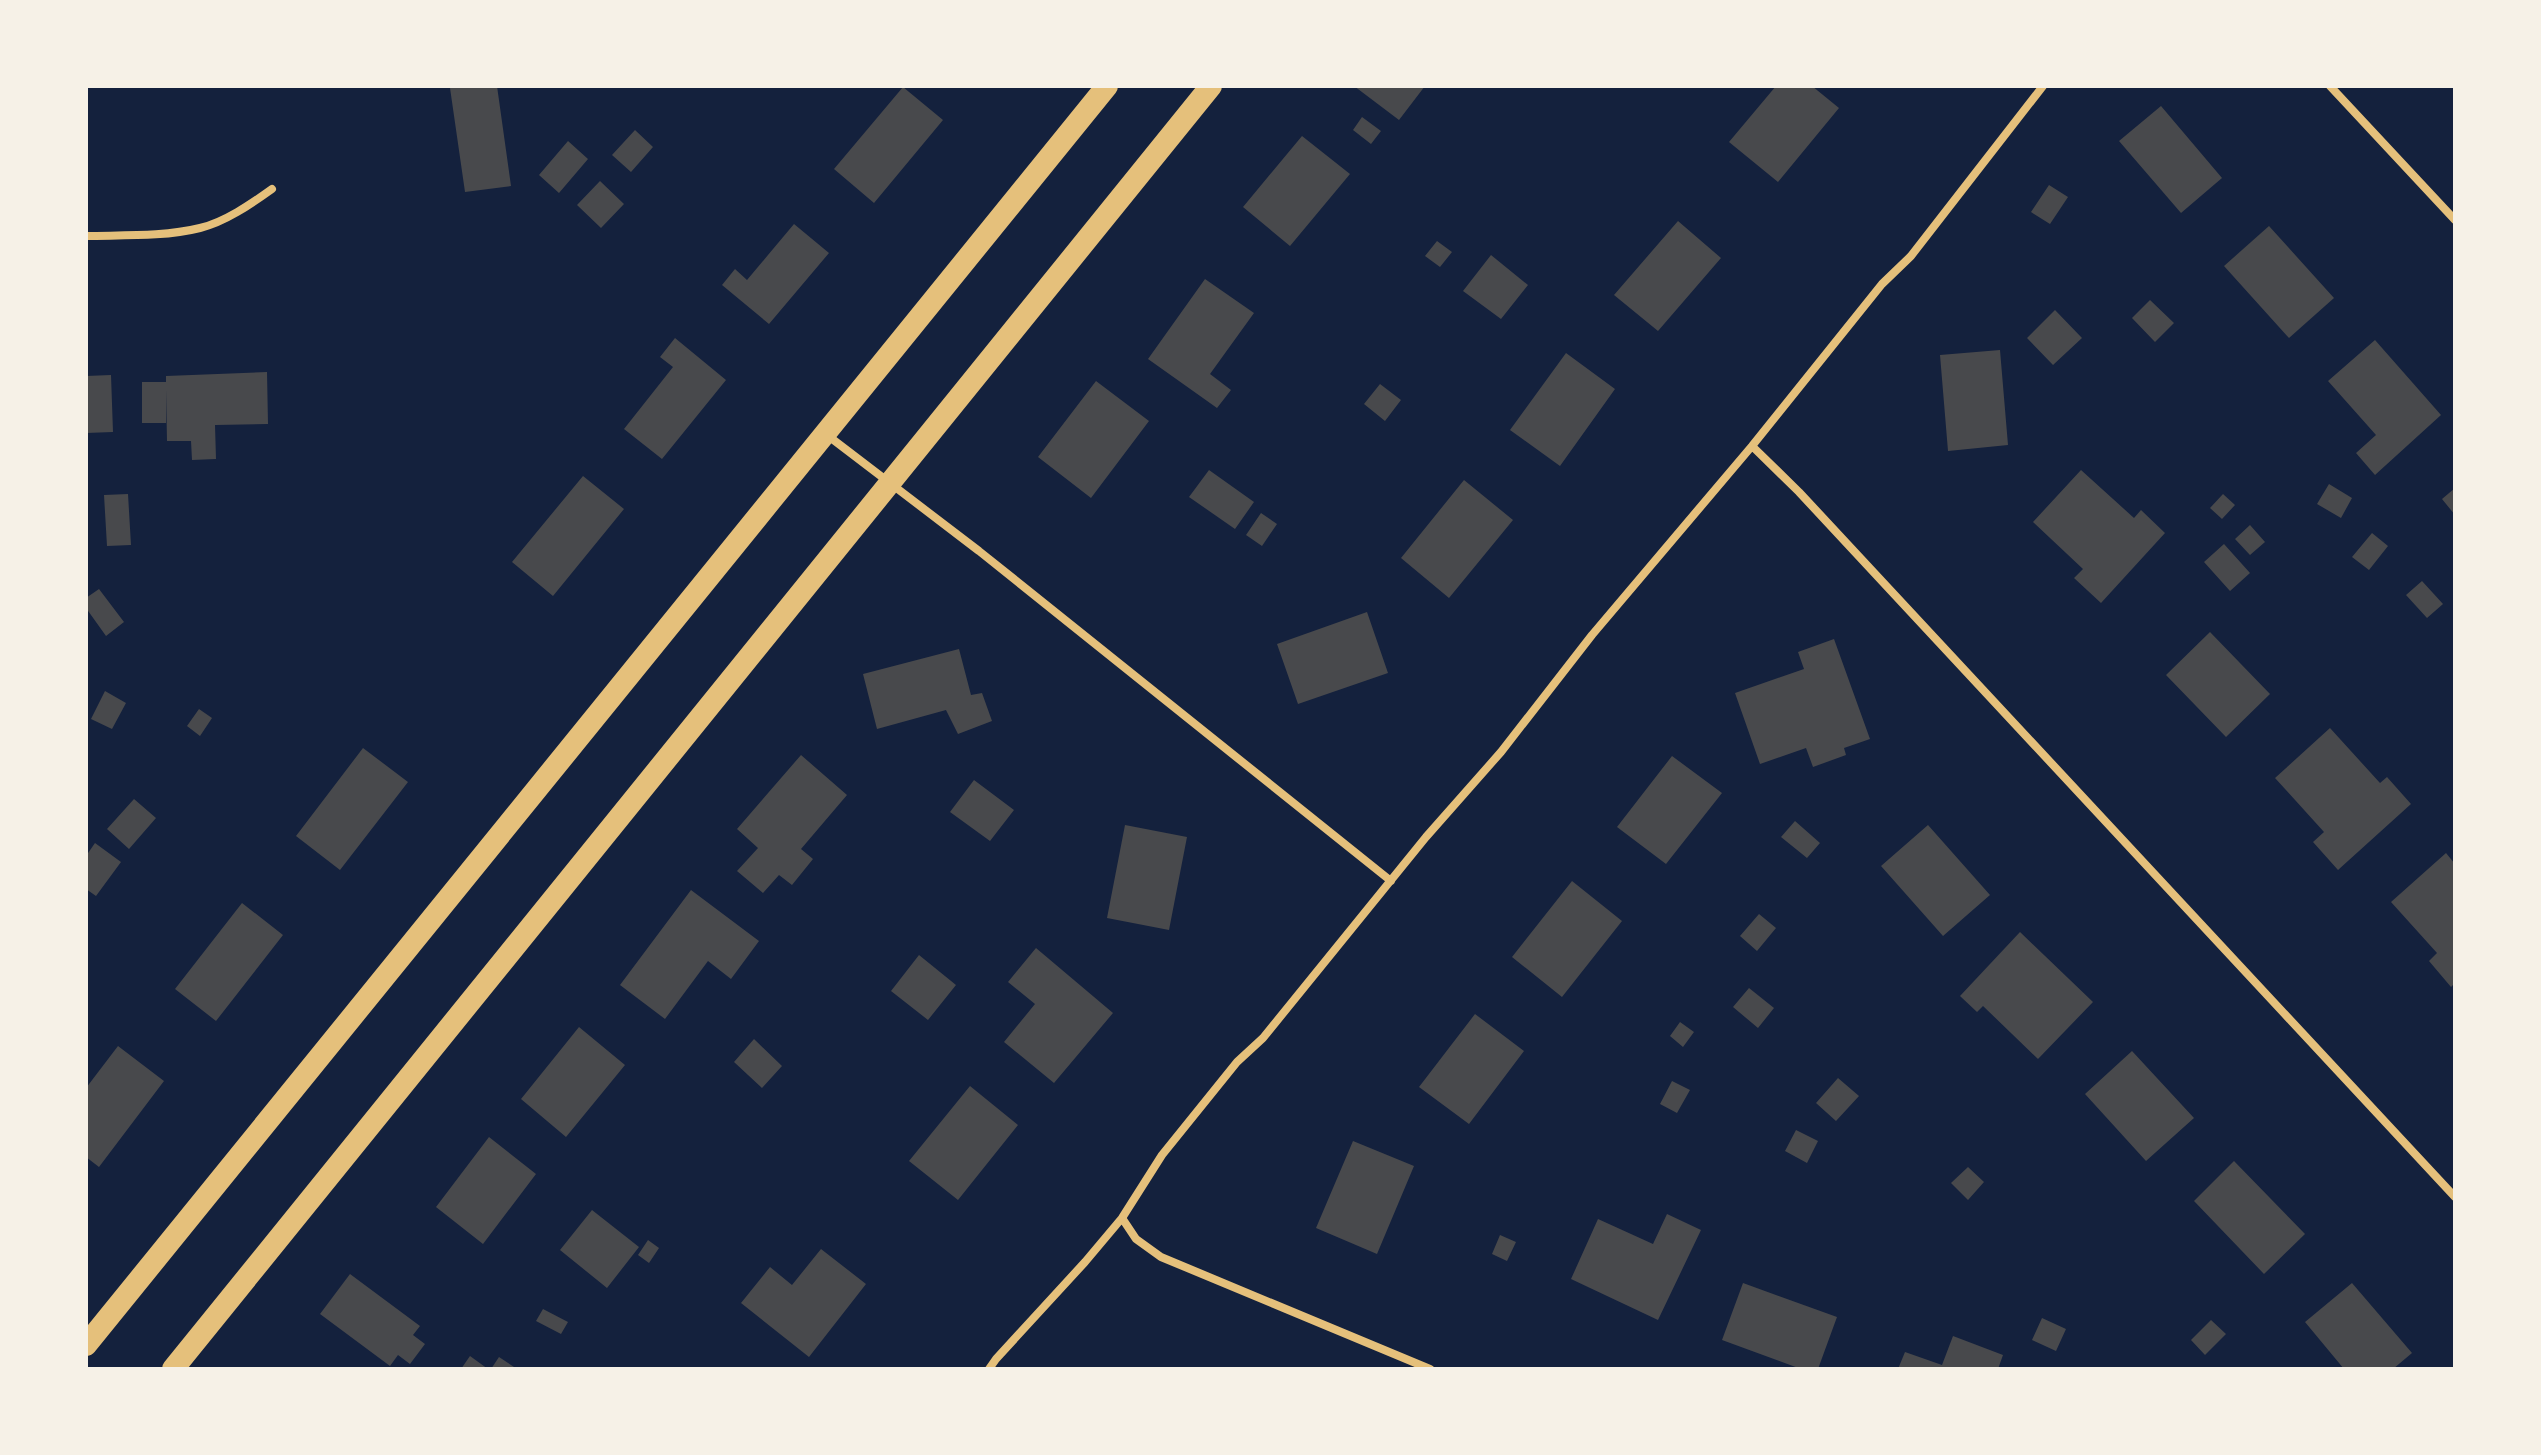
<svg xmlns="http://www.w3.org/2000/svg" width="2541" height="1455" font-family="Bitter,serif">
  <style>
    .building { fill: #48494c }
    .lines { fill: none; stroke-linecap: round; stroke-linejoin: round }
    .minor { stroke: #e5c07b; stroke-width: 8 }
    .trunk { stroke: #e5c07b; stroke-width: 22 }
  </style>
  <rect width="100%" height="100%" fill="#14213d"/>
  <path class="building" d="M466,86H497L511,186L465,192L450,88Z
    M1354,86H1425L1399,120Z
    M1776,86H1812L1839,108L1778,182L1729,142Z
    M903,87L943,120L874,203L834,169Z
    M2161,106L2222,178L2181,213L2119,141Z
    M1362,117L1381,131L1371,144L1353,130Z
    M635,130L653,147L631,172L612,155Z
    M1302,136L1350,174L1290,246L1243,207Z
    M568,141L588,159L559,193L539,175Z
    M600,181L624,204L601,228L577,205Z
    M2049,185L2068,197L2050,224L2031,212Z
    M1678,221L1721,258L1658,331L1614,295Z
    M794,224L829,253L769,324L722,285L735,269L747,280Z
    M2269,226L2334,298L2289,338L2224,266Z
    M1437,241L1452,252L1440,267L1425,256Z
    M1491,255L1528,285L1501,319L1463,291Z
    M1205,279L1254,313L1210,374L1231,390L1217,408L1148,359Z
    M2150,300L2174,323L2155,342L2132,318Z
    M2055,310L2082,338L2053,365L2027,338Z
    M675,338L726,380L662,459L624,429L673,367L660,357Z
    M2375,340L2441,415L2375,475L2356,453L2376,435L2328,381Z
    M2000,350L2008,445L1948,451L1940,355Z
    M1566,353L1615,389L1560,466L1510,430Z
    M267,372L268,424L215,425L216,459L192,460L191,441H167L166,390V423H142V382H166V376Z
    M111,375L113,432L86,433V376Z
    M1096,381L1149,421L1091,498L1038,457Z
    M1380,384L1401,400L1385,421L1364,404Z
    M1209,470L1254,502L1235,529L1189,497Z
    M2081,470L2134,518L2141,510L2165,533L2101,603L2074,578L2083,569L2033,522Z
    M583,476L624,509L553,596L512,562Z
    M1464,480L1513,520L1449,598L1401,558Z
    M2329,484L2352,498L2341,518L2317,504Z
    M2455,488V515L2442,499Z
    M128,494L131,545L107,546L104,495Z
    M2223,494L2235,505L2222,519L2210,508Z
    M1261,513L1277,524L1262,546L1246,535Z
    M2250,525L2265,542L2250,555L2235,539Z
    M2372,533L2388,546L2369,570L2352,557Z
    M2224,544L2250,573L2230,591L2204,562Z
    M2422,581L2443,604L2427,618L2406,595Z
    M99,589L124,622L106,636L86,608V598Z
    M1367,612L1388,673L1298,704L1277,644Z
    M2210,632L2270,694L2226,737L2166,675Z
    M1834,639L1870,739L1844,748L1846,755L1813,767L1806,748L1760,764L1735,693L1804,669L1798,652Z
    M959,649L971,695L982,693L992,721L958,734L946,710L877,729L863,674Z
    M105,691L126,703L112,729L91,719Z
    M199,709L212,718L200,736L187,726Z
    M2330,728L2380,783L2387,777L2411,804L2338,870L2313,842L2324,832L2275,778Z
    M363,748L408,782L340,870L296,836Z
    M801,755L847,795L801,849L813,859L792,885L779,875L763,893L737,871L758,848L737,829Z
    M1672,756L1722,793L1666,864L1617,827Z
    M974,780L1014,810L990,841L950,812Z
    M134,799L156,818L129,849L107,829Z
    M1795,821L1820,843L1807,858L1781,837Z
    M1125,825L1187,837L1169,930L1107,918Z
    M1928,825L1990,895L1943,936L1881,866Z
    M95,843L121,862L96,896L86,889V856Z
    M2446,853L2455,864V983L2451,987L2429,961L2437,953L2391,902Z
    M1572,881L1622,921L1562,997L1512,957Z
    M691,890L759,941L731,979L708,961L665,1019L620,985Z
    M242,903L283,935L216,1021L175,989Z
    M1759,914L1776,928L1757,951L1740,936Z
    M2020,932L2093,1002L2038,1059L1983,1006L1977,1012L1960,996Z
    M1036,948L1113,1013L1054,1083L1004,1042L1035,1004L1008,982Z
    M919,955L956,985L928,1020L891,991Z
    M1749,988L1774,1008L1758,1028L1733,1007Z
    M1475,1014L1524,1051L1469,1124L1419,1087Z
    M1680,1022L1694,1032L1683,1047L1670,1036Z
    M579,1027L625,1065L566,1137L521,1099Z
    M754,1039L782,1066L762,1088L734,1062Z
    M118,1046L164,1081L99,1167L86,1157V1088Z
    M2132,1051L2194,1118L2146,1161L2085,1094Z
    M1838,1078L1859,1096L1836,1121L1816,1103Z
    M1672,1081L1690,1090L1677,1113L1660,1104Z
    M970,1086L1018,1125L958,1200L909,1161Z
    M1796,1130L1818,1141L1807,1163L1785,1151Z
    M489,1137L536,1174L483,1244L436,1207Z
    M1353,1141L1414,1166L1377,1254L1316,1228Z
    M2234,1161L2305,1234L2264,1274L2194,1201Z
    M1968,1167L1984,1182L1968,1200L1951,1183Z
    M592,1210L639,1247L607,1288L560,1250Z
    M1667,1214L1701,1230L1658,1320L1571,1279L1598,1219L1653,1244Z
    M1500,1235L1516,1242L1507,1261L1492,1254Z
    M648,1240L659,1248L649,1263L638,1255Z
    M821,1249L866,1284L809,1357L741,1303L770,1267L792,1285Z
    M350,1274L420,1326L413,1335L425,1344L410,1364L398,1355L390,1366L320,1314Z
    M1743,1283L1837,1317L1818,1369H1801L1722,1340Z
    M2352,1283L2412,1353L2393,1369H2344L2305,1322Z
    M543,1309L568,1322L561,1334L536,1321Z
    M2042,1318L2066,1329L2056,1351L2032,1340Z
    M2211,1320L2226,1334L2205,1355L2191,1340Z
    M1953,1336L2003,1355L1998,1369H1898L1905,1352L1942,1365Z
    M470,1356L488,1369H461Z
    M499,1357L514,1367L513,1369H491Z"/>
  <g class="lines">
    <path class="minor" d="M2330,86L2455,220
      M86,236C123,235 164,237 200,228C225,222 251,204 272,189
      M827,435L979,551L1391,881
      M1752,446L1799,492L2455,1197
      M1122,1218L1136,1239L1161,1257L1430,1369
      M989,1369L996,1359L1085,1262L1122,1218L1162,1155L1237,1062L1263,1038L1426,837L1501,752L1592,635L1752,446L1882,284L1911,256L2043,86"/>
    <path class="trunk" d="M86,1345L1107,86
      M173,1369L1211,86"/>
  </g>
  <rect width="2541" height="1455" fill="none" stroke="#f6f1e7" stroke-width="176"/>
</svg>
